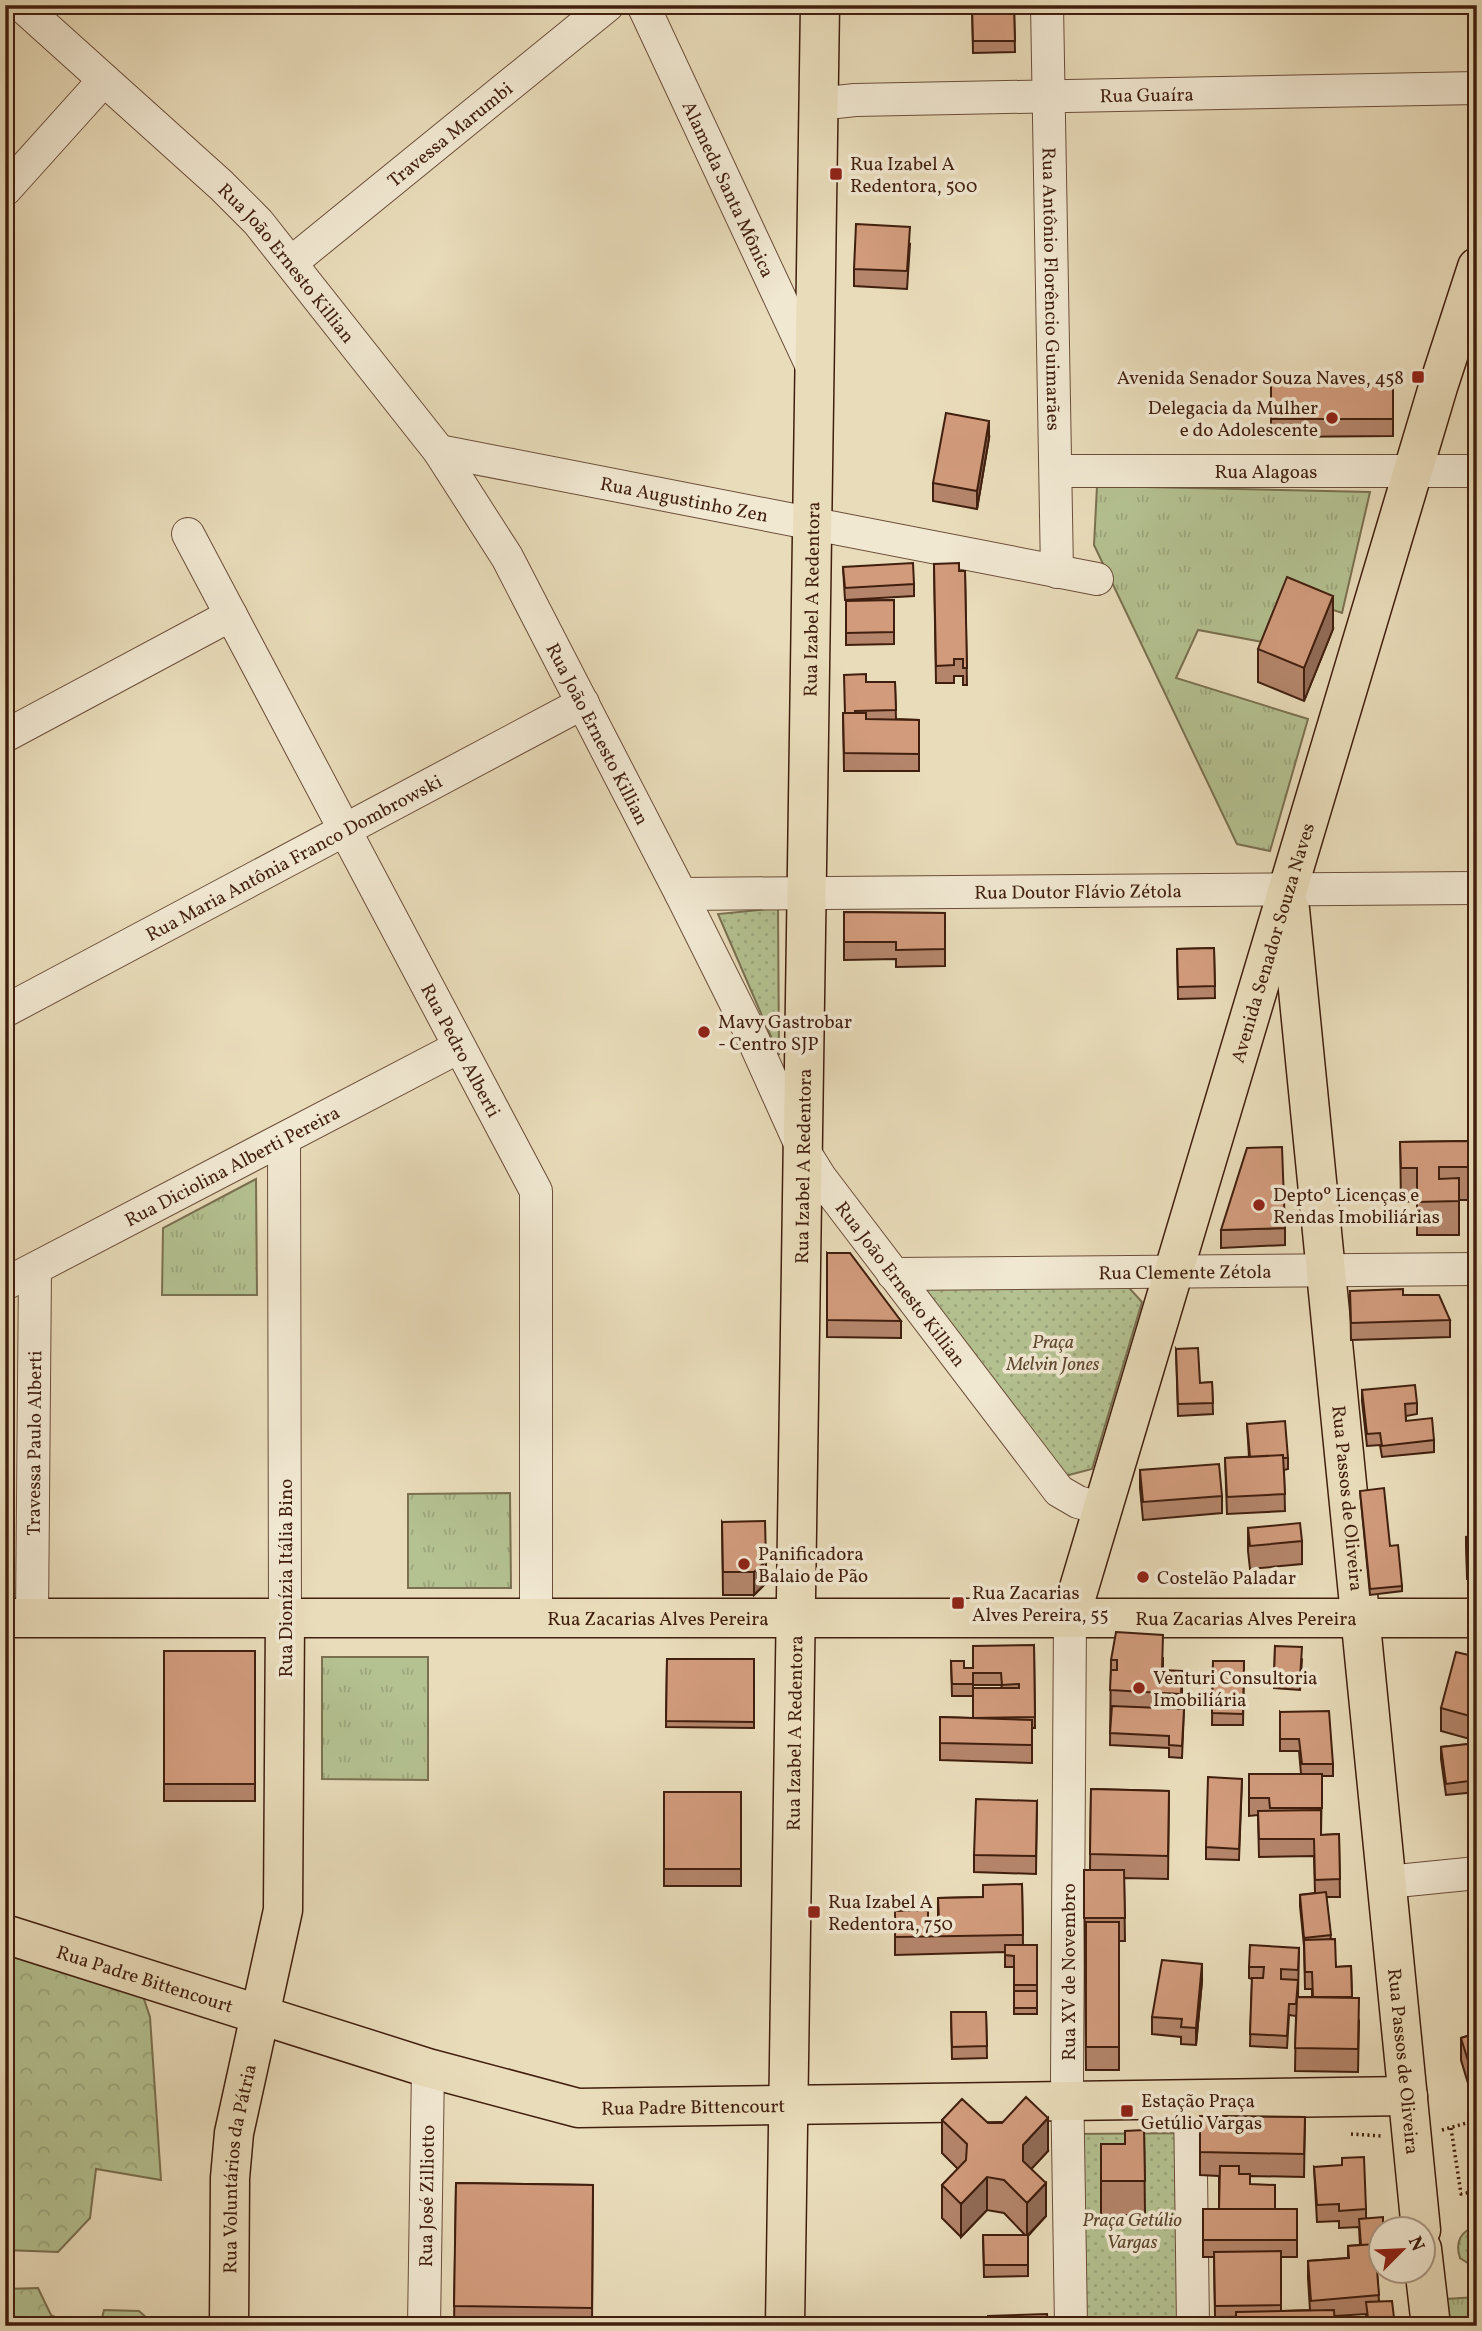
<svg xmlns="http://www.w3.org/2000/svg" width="1482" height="2331" font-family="Vollkorn,serif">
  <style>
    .grass { fill: url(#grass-tufts); stroke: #7a7050; stroke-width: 2 }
    .forest { fill: url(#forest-crowns); stroke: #7a7050; stroke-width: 2 }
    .park { fill: url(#park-dots); stroke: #7a7050; stroke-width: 2 }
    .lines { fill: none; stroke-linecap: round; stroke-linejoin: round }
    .minor-casing { stroke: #6b4e39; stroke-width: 34 }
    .major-casing { stroke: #411f0e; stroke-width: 41 }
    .path { stroke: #411f0e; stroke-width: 3.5; stroke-dasharray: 2 3.5; stroke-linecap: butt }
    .minor { stroke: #f1e8d2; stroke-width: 32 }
    .major { stroke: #e9dcba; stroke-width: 38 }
    .wall { fill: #b4856b; stroke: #411f0e; stroke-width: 2; fill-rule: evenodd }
    .shaded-wall { fill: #926c57; stroke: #411f0e; stroke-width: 2 }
    .building { fill: #d19b7c; stroke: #411f0e; stroke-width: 2 }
    .poi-dot { fill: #8f2418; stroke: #f1e8d2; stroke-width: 2.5 }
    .labels { text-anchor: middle; stroke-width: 7; stroke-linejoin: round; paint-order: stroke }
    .street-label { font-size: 19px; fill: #411f0e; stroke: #f1e8d2 }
    .poi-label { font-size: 19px; fill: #411f0e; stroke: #f1e8d2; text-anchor: start }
    .park-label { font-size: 19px; font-style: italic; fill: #5e482f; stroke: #f1e8d2 }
  </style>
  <defs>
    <pattern id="grass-tufts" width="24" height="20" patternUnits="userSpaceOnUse" patternTransform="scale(1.75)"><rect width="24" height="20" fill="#b4c191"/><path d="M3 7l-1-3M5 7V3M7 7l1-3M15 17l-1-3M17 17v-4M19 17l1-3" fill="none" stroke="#9ca57c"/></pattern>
    <pattern id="forest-crowns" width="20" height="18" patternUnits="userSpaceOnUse" patternTransform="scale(1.75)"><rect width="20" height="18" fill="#b4c191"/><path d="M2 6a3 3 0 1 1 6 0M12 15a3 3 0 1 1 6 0" fill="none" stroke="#9ca57c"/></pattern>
    <pattern id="park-dots" width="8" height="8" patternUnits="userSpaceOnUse" patternTransform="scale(1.75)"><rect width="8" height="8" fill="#b4c191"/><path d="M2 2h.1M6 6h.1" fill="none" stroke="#9ca57c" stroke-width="1.8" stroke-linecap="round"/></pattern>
  </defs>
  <rect width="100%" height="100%" fill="#e9dcba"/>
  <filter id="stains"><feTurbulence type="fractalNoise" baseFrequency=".00286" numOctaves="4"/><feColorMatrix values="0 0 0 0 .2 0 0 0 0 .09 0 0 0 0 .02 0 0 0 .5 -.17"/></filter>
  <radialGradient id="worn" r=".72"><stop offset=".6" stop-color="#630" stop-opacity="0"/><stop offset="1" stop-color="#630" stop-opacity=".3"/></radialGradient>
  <path class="grass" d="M1097,486L1370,492L1342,613L1284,593L1268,643L1198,630L1176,678L1308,719L1270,851L1237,844L1094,545Z
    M256,1179L257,1295H162L163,1228Z
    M510,1493L511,1588H408V1494Z
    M322,1657H428V1780L322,1779Z
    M1477,2297V2326H1449L1446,2299Z"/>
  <path class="forest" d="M5,1952L141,1990L150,2017L161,2180L96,2169L90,2218L58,2252L5,2250Z
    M38,2288L51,2315L72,2326H5V2289Z
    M104,2310L139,2311L156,2326H100Z"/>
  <path class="park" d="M778,908L779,1055L718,914Z
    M1121,1279L1142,1302L1092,1469L1061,1477L913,1286Z
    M1187,2133L1189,2326H1077L1074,2134Z
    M1477,2227V2269L1460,2258C1455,2243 1460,2230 1477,2227Z"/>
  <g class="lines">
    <defs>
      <g id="minor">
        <path id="s1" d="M21,5L221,185L258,222L439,451L507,557L681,894L748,1028L802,1148L820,1177L1059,1491L1078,1502L1103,1509"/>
        <path id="s2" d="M643,5L814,371"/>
        <path id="s3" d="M1047,5L1057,572"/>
        <path id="s4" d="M818,104L855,100L1477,88"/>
        <path d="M5,190L104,80"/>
        <path id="s5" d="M292,262L608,5"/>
        <path id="s6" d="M439,451L1097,579"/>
        <path id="s7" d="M1056,471H1477"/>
        <path id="s8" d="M188,534L536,1191V1618"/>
        <path d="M5,736L231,615"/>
        <path id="s9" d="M681,894L1477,888"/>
        <path id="s10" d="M5,1011L583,703"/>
        <path d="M284,1139L285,1618"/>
        <path id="s11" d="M893,1274L1477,1269"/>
        <path id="s12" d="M5,1284L459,1047"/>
        <path id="s13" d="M32,1618L35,1269"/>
        <path d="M1070,1618L1067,2077L1071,2326"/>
        <path d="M1387,1882L1477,1873"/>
        <path d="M1190,2099L1193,2326"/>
        <path id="s14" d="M424,2326L428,2068"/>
      </g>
      <g id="major">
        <path id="s15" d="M1290,909L1421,2230"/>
        <path id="s16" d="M5,1618H1477"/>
        <path id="s17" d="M1070,1618L1438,387L1477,267"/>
        <path id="s18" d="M5,1934L428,2068L578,2108L1408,2096"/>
        <path d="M1422,2249L1431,2326"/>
        <path id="s19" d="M229,2326L230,2178L234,2133L283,1910L285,1618"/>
        <path id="s20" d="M785,2326L820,5"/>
      </g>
    </defs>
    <use href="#minor" class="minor-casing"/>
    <use href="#major" class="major-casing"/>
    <path class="path" d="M1471,238L1477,219
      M1451,2128L1461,2194L1477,2191
      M1442,2130L1477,2120
      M1351,2134L1382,2136"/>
    <use href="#minor" class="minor"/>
    <use href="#major" class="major"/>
  </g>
  <path class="wall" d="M972,5L990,8L1014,7L1015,52L973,53Z
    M910,244L907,289L854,286V269Z
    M1271,383H1393V436L1271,437Z
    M989,438L977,509L933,501V483Z
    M934,564L959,571H965L967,685H963V676H954V683H936Z
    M843,567L914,584V596L845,600Z
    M894,600V644L846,645V601Z
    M1333,629L1304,701L1258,682V649Z
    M866,682H895L896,719L919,720V771H844L843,713H845Z
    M844,912L945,913V966L896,967V959L844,960Z
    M1214,948L1215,998L1178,999L1177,949Z
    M1468,1141V1200H1459V1235H1417V1201L1401,1202L1400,1142Z
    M1285,1228V1245L1221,1248V1230Z
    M827,1253L901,1321V1338L827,1337Z
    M1350,1291L1403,1295L1450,1320V1337L1351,1340Z
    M1176,1349L1200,1383L1212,1382L1213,1414L1178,1416Z
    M1362,1390L1417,1403V1414L1406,1416V1421L1434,1440V1452L1382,1457L1380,1445L1367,1446L1362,1401Z
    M1247,1424L1288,1458V1469L1284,1470L1285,1511L1227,1514L1225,1458L1249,1457Z
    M1140,1470L1222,1496V1513L1143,1520L1140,1488Z
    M1360,1491L1390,1546L1402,1586V1591L1370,1595Z
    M722,1522L766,1583L754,1595H723Z
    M1248,1528L1302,1541V1564L1250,1569L1248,1551Z
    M1477,1536V1578L1467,1579L1466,1537Z
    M1034,1645L1035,1728H1032V1763L940,1760V1717L973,1718V1696H952L951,1661L964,1668H973ZM973,1685H1001L1002,1688H973Z
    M1275,1646L1302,1659L1300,1690L1274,1688Z
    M164,1651H255V1801H164Z
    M1477,1657V1741L1441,1731V1708Z
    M1163,1658V1670L1182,1694L1181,1709H1184L1182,1758L1169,1757V1748L1110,1745L1111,1660Z
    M667,1659H754V1728L666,1727Z
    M1213,1661H1244L1243,1725H1212Z
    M1280,1712L1333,1764V1776H1322L1321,1835L1339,1834L1340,1897H1326L1331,1940L1336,1967L1351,1966L1352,1998L1359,2021L1358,2072L1295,2071L1296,2016L1289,2015L1287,2048L1250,2046L1252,1979L1249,1978V1967L1299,1948L1298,1997H1312V1989H1305L1304,1946L1300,1906V1895L1315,1893L1314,1856L1259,1857L1258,1815L1249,1816V1774H1301L1299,1751H1280Z
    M1477,1743V1792L1446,1795L1441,1759V1747Z
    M1242,1779L1239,1860L1206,1859V1847Z
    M1091,1789L1169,1791L1168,1879L1124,1878L1125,1941H1119V2070H1086L1084,1870H1090Z
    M664,1792H741V1886H664Z
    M1037,1801L1036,1874L974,1872V1855Z
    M1022,1884L1023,1945H1037V2014H1014V1967H1005V1952L895,1955V1911L928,1921L938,1920V1898L983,1897Z
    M1202,1981L1196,2045L1181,2044V2037L1152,2034V2017Z
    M951,2012H986L987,2058L952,2059Z
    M1477,2033V2113L1461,2060V2038Z
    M1200,2116L1305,2117L1304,2177L1250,2176V2184L1275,2209H1297V2257H1281V2311L1310,2310L1308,2278V2261L1348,2258V2246L1360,2245L1359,2227L1339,2228V2221L1317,2222L1314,2167L1366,2209V2218L1381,2230V2259L1376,2260L1379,2301L1395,2326H1367L1366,2314L1335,2316L1215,2317L1214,2257H1203V2209H1219V2176L1200,2175Z
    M942,2120L988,2123L1048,2151L1031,2169L1046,2216L1028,2236V2276L984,2277L983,2235H1025L1004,2213L987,2210L961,2237L942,2218V2185L958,2169L942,2153Z
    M1144,2130L1145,2215H1101V2144H1125Z
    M456,2183L593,2185L592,2326H454Z"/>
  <path class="shaded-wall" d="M989,421V438L977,509V491Z
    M1333,596V629L1304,701V668Z
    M766,1561V1583L754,1595V1572Z
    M1182,1671V1694L1181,1717V1694Z
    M1202,1964V1981L1196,2045V2028Z
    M1048,2118V2151L1023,2178V2145Z
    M987,2177V2210L961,2237V2204Z
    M1046,2183V2216L1027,2236V2203Z"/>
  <path class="building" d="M972,5H990V8L1014,7L1015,41H973Z
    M856,224L910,227L907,271L854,269Z
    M1271,383H1393V419H1271Z
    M946,413L989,421L977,491L933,483Z
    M913,563L914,584L845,588L843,567Z
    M959,563V571H965L967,668H963V659H954V665L936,666L934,564Z
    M1287,577L1333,596L1304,668L1258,649Z
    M894,600V632L846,633V601Z
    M866,674V682H895L896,710L855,711V713H845L844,675Z
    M843,713H866V719L919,720V754L844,753Z
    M844,912L945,913V949L896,950V942H844Z
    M1214,948L1215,986L1178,987L1177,949Z
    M1468,1141V1167H1439V1179L1459,1178V1201L1417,1202V1168H1401L1400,1142Z
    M1282,1147L1285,1228L1221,1230L1247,1148Z
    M827,1253H850L901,1321L827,1320Z
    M1403,1289V1295H1439L1450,1320L1351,1323L1350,1291Z
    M1198,1348L1200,1383L1212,1382L1213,1403L1178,1404L1176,1349Z
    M1415,1385L1417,1403L1405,1404L1406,1421L1432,1418L1434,1440L1382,1446L1380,1433L1367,1434L1362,1390Z
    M1285,1421L1288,1458H1283V1455L1250,1457L1247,1424Z
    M1283,1455L1285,1494L1227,1497L1225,1458Z
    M1219,1464L1222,1496L1143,1502L1140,1470Z
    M1384,1488L1390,1546L1398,1545L1402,1586L1370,1589L1360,1491Z
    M765,1521L766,1561L754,1572H723L722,1522Z
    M1300,1523L1302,1541L1250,1546L1248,1528Z
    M1477,1536V1567H1467L1466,1537Z
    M1116,1632L1163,1635L1162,1670L1182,1671L1181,1694L1110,1690L1111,1670H1117V1660H1111Z
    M1034,1645L1035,1717L973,1718V1688H1019V1684L1002,1685L1001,1673H973V1684H952L951,1661H964V1668H973V1646Z
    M1275,1646L1302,1647L1300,1678L1274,1677Z
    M164,1651H255V1784H164Z
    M1456,1652L1477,1657V1718L1441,1708Z
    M667,1659H754V1722L666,1721Z
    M1213,1661H1244L1243,1714L1212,1713Z
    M1112,1706L1184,1709L1182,1746L1169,1745V1736L1110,1733Z
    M1329,1711L1333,1764H1302L1299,1739H1280V1712Z
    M940,1717L1032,1720V1745L940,1743Z
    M1477,1743V1780L1446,1784L1441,1747Z
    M1249,1774H1322V1808H1270L1269,1798H1249Z
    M1208,1777L1242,1779L1239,1849L1206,1847Z
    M1091,1789L1169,1791L1168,1856L1090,1854Z
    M664,1792H741V1869H664Z
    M976,1799L1037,1801L1036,1856L974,1855Z
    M1321,1810V1835L1339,1834L1340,1879L1315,1880L1314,1839H1259L1258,1811Z
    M1084,1870H1124L1125,1918H1084Z
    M1022,1884L1023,1935L895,1937V1911L928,1910V1921L939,1920L938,1898L983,1897V1885Z
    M1326,1892L1331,1935L1304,1938L1300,1895Z
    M1086,1922H1119V2047H1086Z
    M1335,1939L1336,1967L1351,1966L1352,1997H1313L1312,1972H1305L1304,1940Z
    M1005,1945H1037V1985H1014V1956L1005,1955Z
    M1250,1945L1299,1948L1298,1970L1281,1969V1979L1298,1980L1296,2004H1289L1287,2036L1250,2034L1252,1978H1263L1264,1967H1249Z
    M1162,1960L1202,1964L1196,2028L1181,2027L1182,2019L1152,2017Z
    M1014,1991H1037V2008H1014Z
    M1297,1997L1359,1998L1358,2049L1295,2048Z
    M951,2012H986L987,2046L952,2047Z
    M1477,2033V2090L1461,2038Z
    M1026,2097L1048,2118L1023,2145V2161L1046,2183L1027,2203L1004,2180L987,2177L961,2204L942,2185L966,2160L967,2144L942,2120L962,2099L988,2123H1002Z
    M1200,2116L1305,2117L1304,2154L1200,2152Z
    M1144,2130L1145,2181H1101V2144H1125V2131Z
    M1364,2157L1366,2209L1339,2211V2204L1317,2205L1314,2167L1342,2165V2158Z
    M1220,2166H1239V2174H1250V2184L1275,2185V2209H1219Z
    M456,2183L593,2185L592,2308L454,2306Z
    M1203,2209H1297V2240H1203Z
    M1383,2217V2230H1381V2248H1375V2244L1361,2245L1359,2219Z
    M983,2235H1028V2265H984Z
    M1375,2244L1379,2295L1311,2301L1308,2261L1349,2258L1348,2246Z
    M1281,2251V2305L1215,2306L1214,2252Z
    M1392,2301L1395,2326H1369L1366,2302Z
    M1334,2310L1335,2326H1236V2312Z
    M1047,2314L1048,2326H988V2316Z"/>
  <g class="poi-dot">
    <rect x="829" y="167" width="14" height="14" rx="3.5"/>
    <rect x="1411" y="370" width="14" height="14" rx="3.5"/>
    <circle cx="1332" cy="418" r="7"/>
    <circle cx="704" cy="1032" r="7"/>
    <circle cx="1259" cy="1205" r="7"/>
    <circle cx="744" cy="1564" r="7"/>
    <circle cx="1143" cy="1577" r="7"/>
    <rect x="951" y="1596" width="14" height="14" rx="3.5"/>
    <circle cx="1139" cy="1688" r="7"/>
    <rect x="807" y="1905" width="14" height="14" rx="3.5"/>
    <rect x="1120" y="2104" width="14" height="14" rx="3.5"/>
  </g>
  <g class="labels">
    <g class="street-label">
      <text dy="7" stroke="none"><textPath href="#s4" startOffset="329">Rua Guaíra</textPath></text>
      <text dy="7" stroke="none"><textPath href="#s5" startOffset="203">Travessa Marumbi</textPath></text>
      <text dy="7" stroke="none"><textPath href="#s2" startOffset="203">Alameda Santa Mônica</textPath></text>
      <text dy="7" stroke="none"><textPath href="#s1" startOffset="371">Rua João Ernesto Killian</textPath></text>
      <text dy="7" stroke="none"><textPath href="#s3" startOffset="284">Rua Antônio Florêncio Guimarães</textPath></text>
      <text dy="7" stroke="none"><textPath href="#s7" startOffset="210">Rua Alagoas</textPath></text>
      <text dy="7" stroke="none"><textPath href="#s6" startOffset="250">Rua Augustinho Zen</textPath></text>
      <text dy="7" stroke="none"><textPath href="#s20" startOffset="1727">Rua Izabel A Redentora</textPath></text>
      <text dy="7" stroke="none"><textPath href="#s1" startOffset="938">Rua João Ernesto Killian</textPath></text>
      <text dy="7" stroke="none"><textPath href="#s10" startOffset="327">Rua Maria Antônia Franco Dombrowski</textPath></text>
      <text dy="7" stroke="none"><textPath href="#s9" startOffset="397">Rua Doutor Flávio Zétola</textPath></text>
      <text dy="7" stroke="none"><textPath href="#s17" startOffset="705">Avenida Senador Souza Naves</textPath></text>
      <text dy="7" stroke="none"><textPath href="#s8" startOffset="584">Rua Pedro Alberti</textPath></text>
      <text dy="7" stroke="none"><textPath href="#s20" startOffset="1160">Rua Izabel A Redentora</textPath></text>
      <text dy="7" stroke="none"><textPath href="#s12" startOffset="256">Rua Diciolina Alberti Pereira</textPath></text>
      <text dy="7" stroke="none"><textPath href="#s11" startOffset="292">Rua Clemente Zétola</textPath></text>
      <text dy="7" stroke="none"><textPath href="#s1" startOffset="1568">Rua João Ernesto Killian</textPath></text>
      <text dy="7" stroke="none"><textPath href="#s13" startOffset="175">Travessa Paulo Alberti</textPath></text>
      <text dy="7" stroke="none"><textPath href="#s15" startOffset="592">Rua Passos de Oliveira</textPath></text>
      <text transform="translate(285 1578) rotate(-90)" y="7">Rua Dionízia Itália Bino</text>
      <text dy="7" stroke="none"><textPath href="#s16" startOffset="653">Rua Zacarias Alves Pereira</textPath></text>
      <text dy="7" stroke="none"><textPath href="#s16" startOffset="1241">Rua Zacarias Alves Pereira</textPath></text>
      <text dy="7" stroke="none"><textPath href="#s20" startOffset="593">Rua Izabel A Redentora</textPath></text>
      <text transform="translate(1068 1972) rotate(-90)" y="7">Rua XV de Novembro</text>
      <text dy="7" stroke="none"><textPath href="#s18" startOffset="147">Rua Padre Bittencourt</textPath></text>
      <text dy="7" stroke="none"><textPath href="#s15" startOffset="1158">Rua Passos de Oliveira</textPath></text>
      <text dy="7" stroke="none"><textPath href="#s18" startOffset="714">Rua Padre Bittencourt</textPath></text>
      <text dy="7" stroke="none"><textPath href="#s19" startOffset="158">Rua Voluntários da Pátria</textPath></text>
      <text dy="7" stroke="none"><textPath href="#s14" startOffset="130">Rua José Zilliotto</textPath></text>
    </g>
    <g class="poi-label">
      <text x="850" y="170">Rua Izabel A<tspan x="850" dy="22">Redentora, 500</tspan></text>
      <text x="1404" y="384" text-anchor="end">Avenida Senador Souza Naves, 458</text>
      <text x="1318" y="414" text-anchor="end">Delegacia da Mulher<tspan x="1318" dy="22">e do Adolescente</tspan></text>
      <text x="718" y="1028">Mavy Gastrobar<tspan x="718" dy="22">- Centro SJP</tspan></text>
      <text x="1273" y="1201">Deptoº Licenças e<tspan x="1273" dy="22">Rendas Imobiliárias</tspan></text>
      <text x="758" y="1560">Panificadora<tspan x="758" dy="22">Balaio de Pão</tspan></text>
      <text x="1157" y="1584">Costelão Paladar</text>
      <text x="972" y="1599">Rua Zacarias<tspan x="972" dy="22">Alves Pereira, 55</tspan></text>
      <text x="1153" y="1684">Venturi Consultoria<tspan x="1153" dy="22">Imobiliária</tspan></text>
      <text x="828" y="1908">Rua Izabel A<tspan x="828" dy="22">Redentora, 750</tspan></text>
      <text x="1141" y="2107">Estação Praça<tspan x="1141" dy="22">Getúlio Vargas</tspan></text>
    </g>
    <g class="park-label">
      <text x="1053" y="1348">Praça<tspan x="1053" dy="22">Melvin Jones</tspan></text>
      <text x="1132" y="2226">Praça Getúlio<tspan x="1132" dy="22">Vargas</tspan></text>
    </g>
  </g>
  <rect width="1482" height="2331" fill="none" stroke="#e9dcba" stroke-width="28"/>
  <rect x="7" y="7" width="1468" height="2317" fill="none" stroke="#411f0e" stroke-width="3.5"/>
  <rect x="14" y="14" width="1454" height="2303" fill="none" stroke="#411f0e" stroke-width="2"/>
  <g transform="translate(1402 2250) rotate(66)"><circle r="33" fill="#f1e8d2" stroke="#ab9884" stroke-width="2"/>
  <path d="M0-5L12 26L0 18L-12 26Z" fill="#8f2418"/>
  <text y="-10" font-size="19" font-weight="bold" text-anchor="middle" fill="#411f0e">N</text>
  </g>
  <rect width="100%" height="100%" filter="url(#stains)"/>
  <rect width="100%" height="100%" fill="url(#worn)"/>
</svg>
